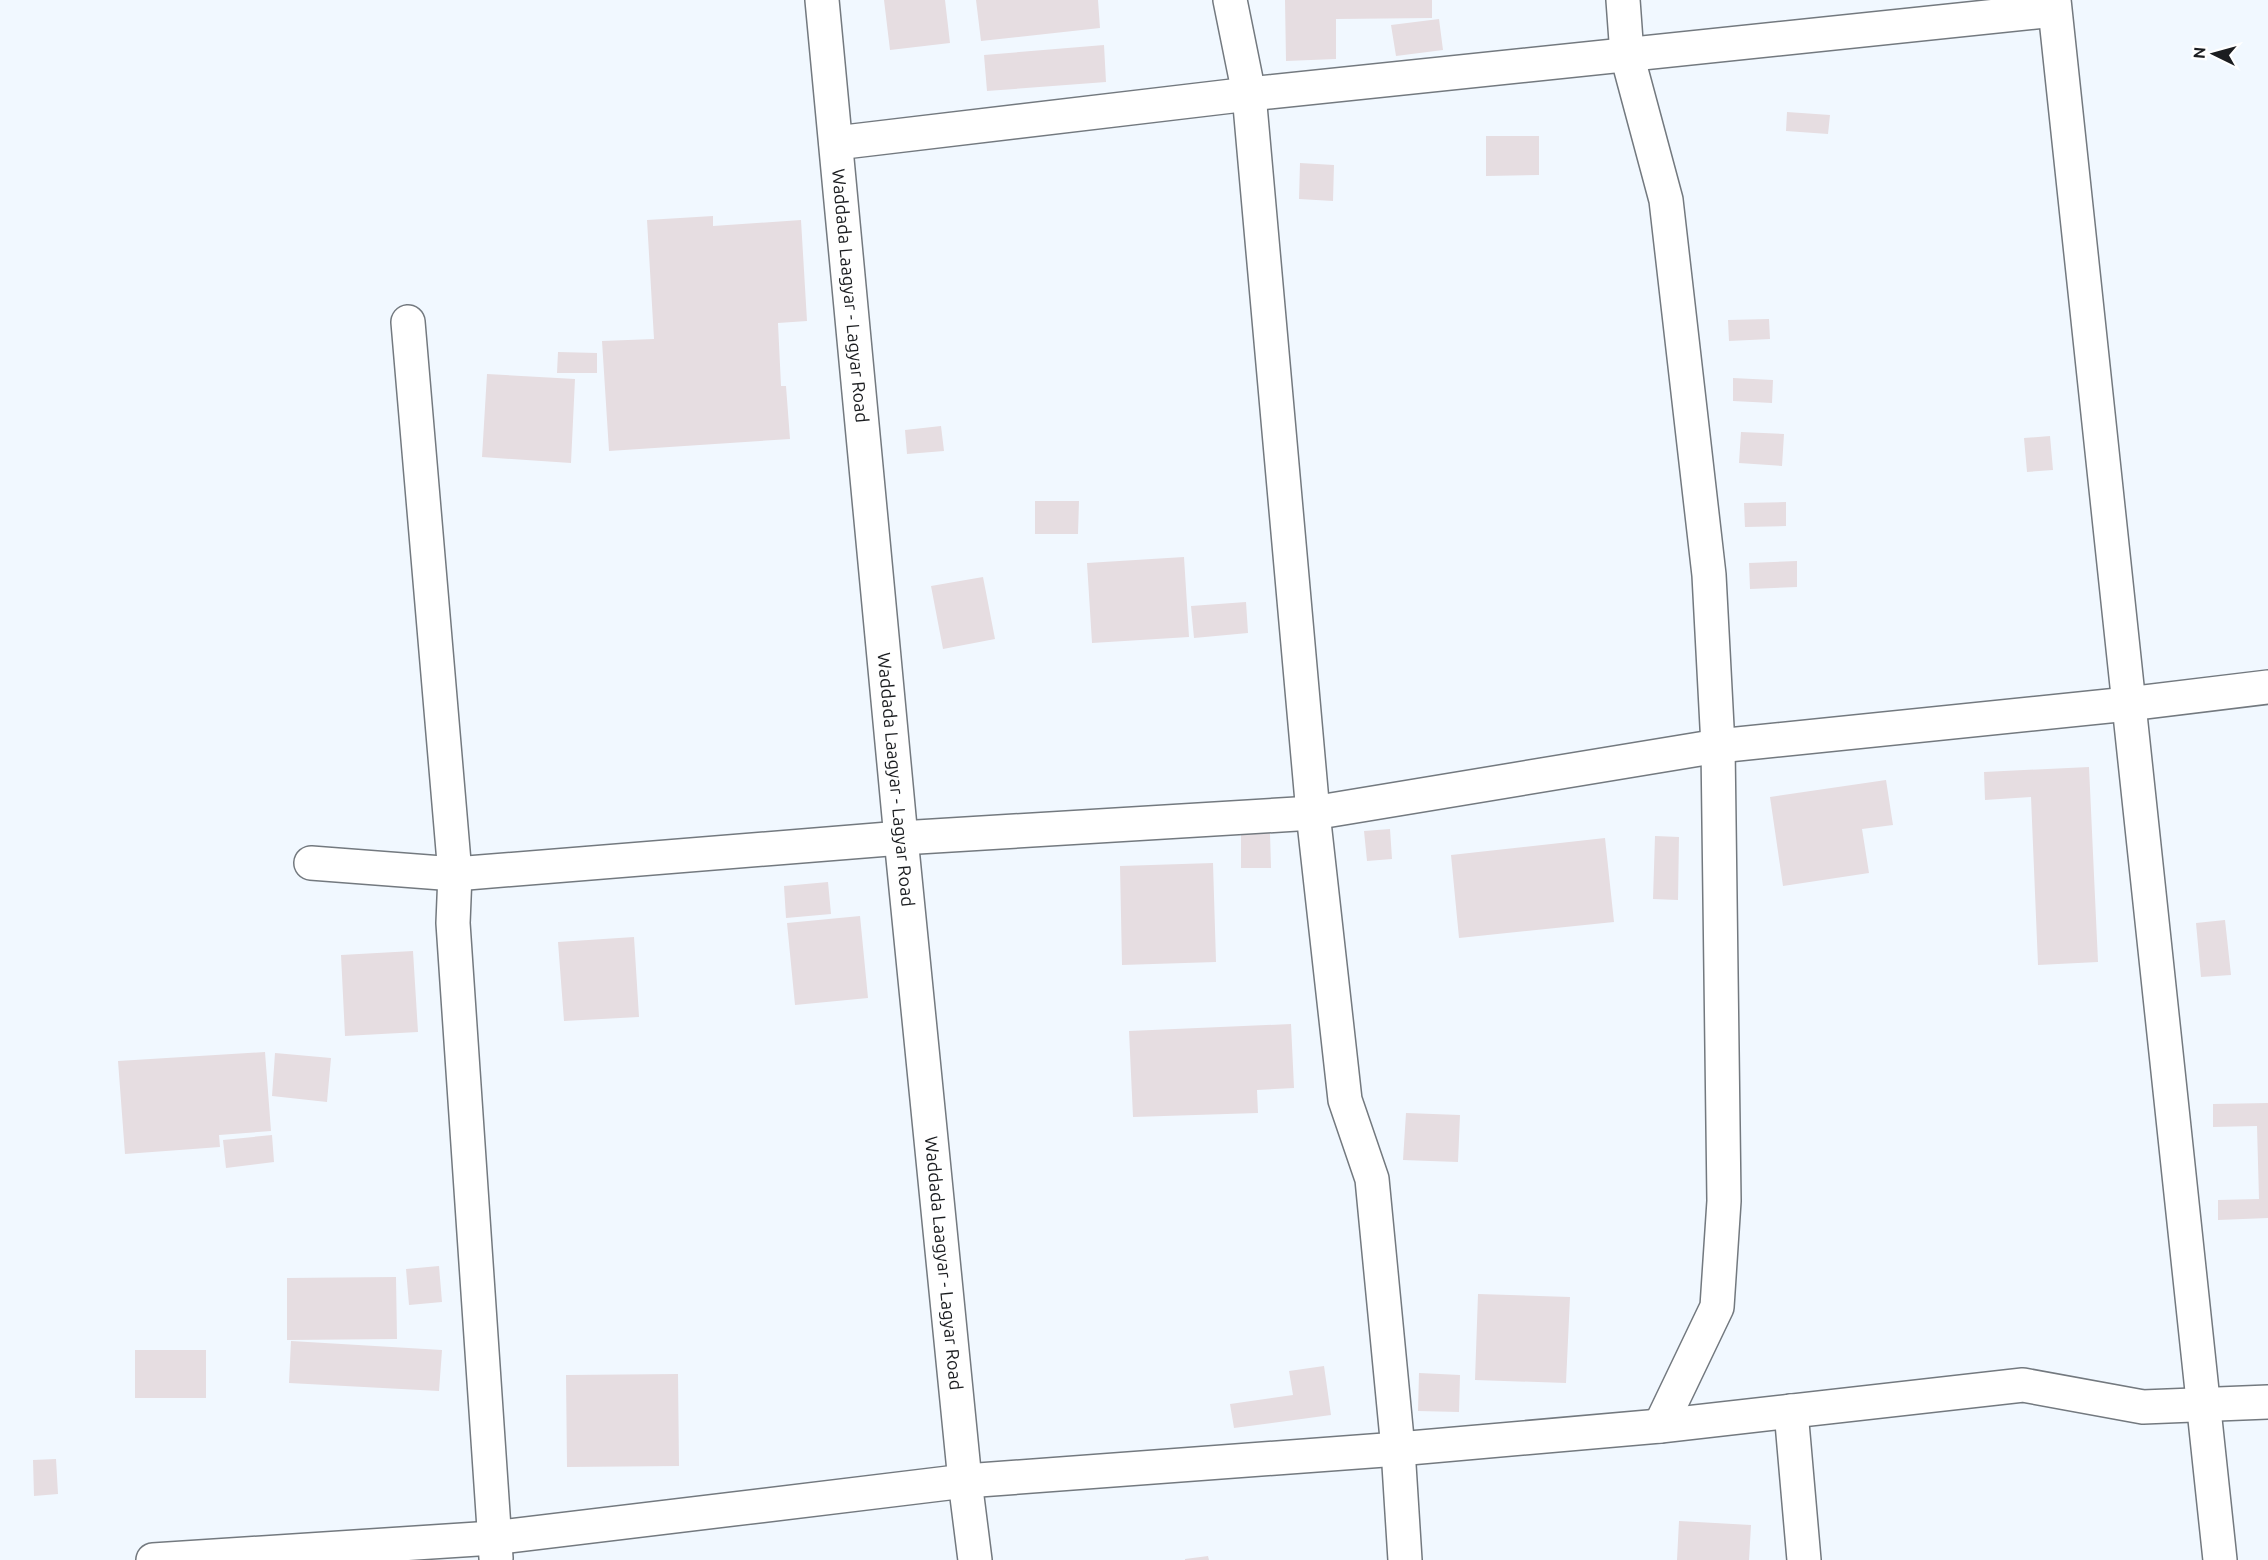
<svg xmlns="http://www.w3.org/2000/svg" width="2268" height="1560" font-family="Ubuntu,sans-serif">
  <style>
    .building { fill: #e6dde1 }
    .lines { fill: none; stroke-linecap: round; stroke-linejoin: round }
    .minor-casing { stroke: #73797f; stroke-width: 36 }
    .minor { stroke: #fff; stroke-width: 33 }
    .labels { text-anchor: middle; stroke-width: 4.5; stroke-linejoin: round; paint-order: stroke }
    .street-label { font-size: 18px; fill: #1b1d20; stroke: #fff }
  </style>
  <rect width="100%" height="100%" fill="#f1f8ff"/>
  <path class="building" d="M884,0H945L950,43L890,50Z
    M976,0H1098L1100,28L981,41Z
    M1285,0H1432V18L1336,19V59L1286,61Z
    M1439,19L1443,50L1396,56L1391,25Z
    M1104,45L1106,82L987,91L984,55Z
    M1787,112L1830,115L1828,134L1786,131Z
    M1486,136H1539V175L1486,176Z
    M1300,163L1334,165L1333,201L1299,199Z
    M713,216V226L801,220L807,321L778,323L781,386H786L790,439L609,451L602,341L654,339L647,220Z
    M1769,319L1770,339L1729,341L1728,320Z
    M558,352L597,353V373H557Z
    M487,374L575,379L571,463L482,457Z
    M1733,378L1773,380L1772,403L1733,401Z
    M941,426L944,451L907,454L905,430Z
    M1741,432L1784,434L1782,466L1739,463Z
    M2050,436L2053,470L2027,472L2024,438Z
    M1035,501H1079L1078,534H1035Z
    M1786,502V526L1745,527L1744,503Z
    M1184,557L1189,637L1092,643L1087,563Z
    M1797,561V587L1750,589L1749,563Z
    M983,577L995,639L943,649L931,586Z
    M1246,602L1248,633L1194,638L1191,606Z
    M2089,767L2098,962L2038,965L2031,797L1985,800L1984,772Z
    M1886,780L1893,825L1862,829L1869,873L1783,886L1770,797Z
    M1390,829L1392,859L1367,861L1364,831Z
    M1241,833H1270L1271,868H1241Z
    M1655,836L1679,837L1678,900L1653,899Z
    M1605,838L1614,922L1459,938L1451,855Z
    M1213,863L1216,962L1122,965L1120,866Z
    M828,882L831,914L786,918L784,886Z
    M860,916L868,998L795,1005L787,923Z
    M2225,920L2231,975L2201,977L2196,923Z
    M634,937L639,1017L564,1021L558,942Z
    M413,951L418,1032L345,1036L341,955Z
    M1291,1024L1294,1088L1257,1090L1258,1113L1133,1117L1129,1031Z
    M265,1052L271,1131L219,1135L220,1147L125,1154L118,1061Z
    M275,1053L331,1058L327,1102L272,1096Z
    M2268,1103V1218L2218,1220V1200L2259,1199L2257,1126L2213,1127V1104Z
    M1406,1113L1460,1115L1458,1162L1403,1160Z
    M272,1135L274,1162L226,1168L223,1140Z
    M439,1266L442,1302L409,1305L406,1269Z
    M396,1277L397,1339L287,1340V1278Z
    M1478,1294L1570,1297L1566,1383L1475,1380Z
    M291,1341L442,1350L439,1391L289,1383Z
    M135,1350H206V1398H135Z
    M1324,1366L1331,1415L1234,1428L1230,1404L1293,1395L1289,1371Z
    M1419,1373L1460,1375L1459,1412L1418,1411Z
    M678,1374L679,1466L567,1467L566,1375Z
    M56,1459L58,1494L34,1496L33,1460Z
    M1679,1521L1751,1525L1749,1560H1677Z
    M1208,1556L1209,1560H1185V1559Z"/>
  <g class="lines">
    <defs>
      <g id="minor">
        <path id="s1" d="M822,0L901,838L965,1481L975,1560"/>
        <path d="M1230,0L1249,94L1313,813L1345,1100L1372,1179L1398,1449L1405,1560"/>
        <path d="M1623,0L1627,55L1666,200L1709,575L1718,746L1724,1201L1717,1307L1660,1426"/>
        <path d="M2054,0L2220,1560"/>
        <path d="M836,143L1249,94L2054,10"/>
        <path d="M408,322L455,874L453,923L496,1558"/>
        <path d="M311,863L455,874L901,838L1313,813L1718,746L2128,704L2268,687"/>
        <path d="M1791,1411L1804,1560"/>
        <path d="M153,1560L493,1538L965,1481L1398,1449L1660,1426L2023,1385L2143,1407L2268,1402"/>
      </g>
    </defs>
    <use href="#minor" class="minor-casing"/>
    <use href="#minor" class="minor"/>
  </g>
  <g class="labels">
    <g class="street-label">
      <text dy="6" stroke="none"><textPath href="#s1" startOffset="297">Waddada Laagyar - Lagyar Road</textPath></text>
      <text dy="6" stroke="none"><textPath href="#s1" startOffset="783">Waddada Laagyar - Lagyar Road</textPath></text>
      <text dy="6" stroke="none"><textPath href="#s1" startOffset="1269">Waddada Laagyar - Lagyar Road</textPath></text>
    </g>
  </g>
  <g transform="translate(2214 54) rotate(275)" stroke="#ffffff" stroke-width="4.5" paint-order="stroke">
  <path d="M0-4.5L10 22L0 15L-10 22Z" fill="#1b1d20"/>
  <text y="-9" font-size="16" font-weight="bold" text-anchor="middle" fill="#1b1d20">N</text>
  </g>
</svg>
